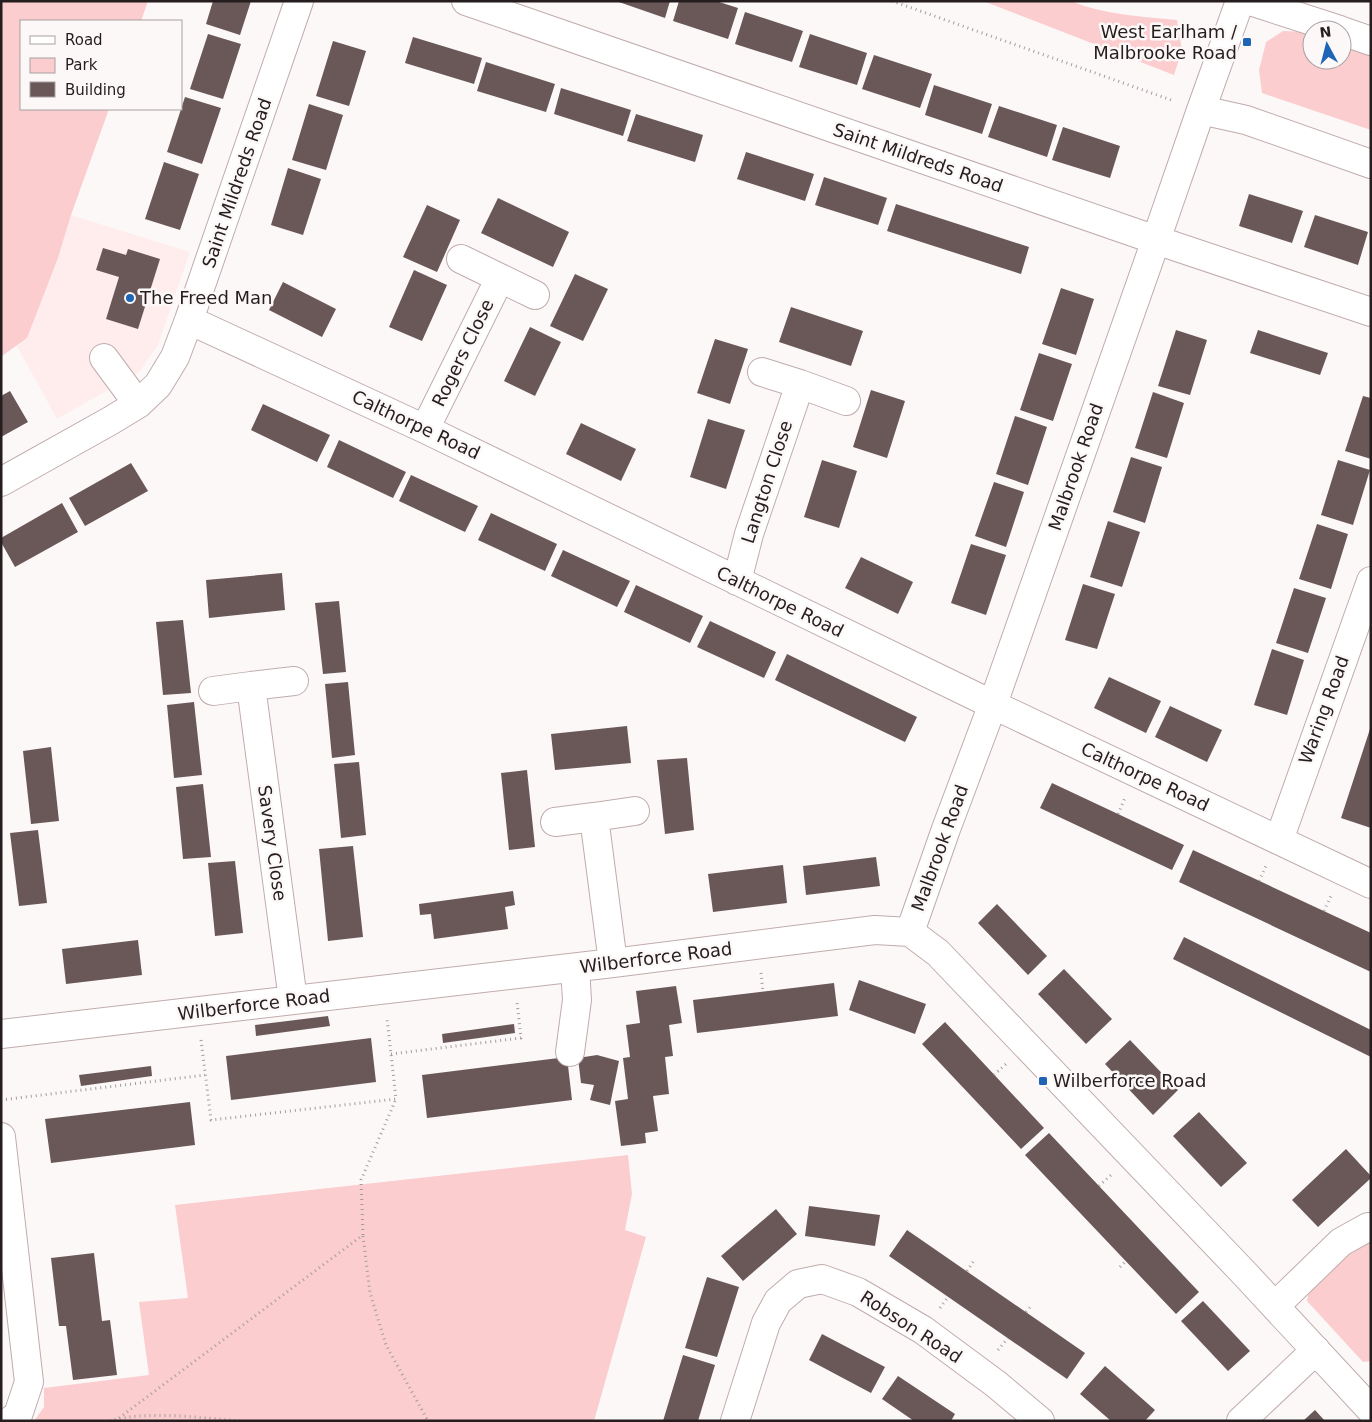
<svg xmlns="http://www.w3.org/2000/svg" width="1372" height="1422" font-family="'DejaVu Sans',sans-serif">
  <style>
    .built { fill: #ffeded }
    .green { fill: #fbcdcf }
    .building { fill: #6a5858 }
    .lines { fill: none; stroke-linecap: round; stroke-linejoin: round }
    .minor-casing { stroke: #c0acad; stroke-width: 30 }
    .path { stroke: #a39c9d; stroke-width: 3; stroke-dasharray: 1 4; stroke-linecap: butt }
    .minor { stroke: #fff; stroke-width: 28 }
    .poi-dot { fill: #1e65b5; stroke: #fdf8f8; stroke-width: 2 }
    .labels { text-anchor: middle; stroke-width: 5; stroke-linejoin: round; paint-order: stroke }
    .poi-label { font-size: 18px; fill: #251d1e; stroke: #fdf8f8; text-anchor: start }
    .street-label { font-size: 18px; fill: #251d1e; stroke: #fdf8f8 }
  </style>
  <rect width="100%" height="100%" fill="#fdf8f8"/>
  <path class="built" d="M71,215L190,252L158,345L138,373L57,419L17,346L27,338L58,258Z"/>
  <path class="green" d="M1,1H148L141,21H21V109H109L71,215L58,258L27,338L2,356H1Z
    M983,1H1071C1101,14 1144,17 1177,20L1182,50L1174,75Z
    M1283,31L1312,32V60H1342V41L1371,51V130L1262,93L1259,70L1266,42Z
    M628,1155L632,1194L625,1230L646,1237L594,1421H34L44,1407V1388L149,1375L139,1302L188,1298L175,1205Z
    M1371,1238V1361L1363,1362L1307,1301L1309,1289L1354,1242Z"/>
  <path class="building" d="M213,1H251L240,35L206,24Z
    M616,1H670L665,18Z
    M679,1H716L738,8L728,39L673,21Z
    M745,12L803,31L792,62L735,44Z
    M208,34L241,44L223,99L190,89Z
    M810,34L867,53L857,85L799,67Z
    M413,37L482,58L474,84L405,63Z
    M333,41L366,51L349,106L316,96Z
    M874,55L932,74L920,108L862,89Z
    M486,62L555,84L546,112L477,91Z
    M934,85L992,104L982,134L925,115Z
    M561,88L631,110L623,136L554,114Z
    M185,97L221,108L202,164L167,152Z
    M309,104L343,115L326,170L292,160Z
    M999,106L1057,125L1047,157L988,137Z
    M636,114L703,135L695,162L627,141Z
    M1063,127L1120,146L1110,178L1052,160Z
    M746,152L814,174L805,201L737,179Z
    M164,162L199,174L180,230L145,219Z
    M288,168L321,179L303,235L271,225Z
    M824,177L887,198L878,225L815,205Z
    M1249,194L1303,211L1292,243L1239,226Z
    M498,198L569,232L553,267L481,233Z
    M896,204L1029,247L1021,274L887,231Z
    M427,205L460,220L437,272L403,257Z
    M1315,215L1368,232L1358,265L1304,247Z
    M103,248L126,255L128,249L160,259L138,329L106,319L119,277L96,270Z
    M414,270L447,285L422,341L389,327Z
    M575,274L608,289L583,341L550,326Z
    M283,282L336,309L322,337L269,310Z
    M1061,288L1094,299L1076,355L1042,344Z
    M791,307L863,331L851,366L779,342Z
    M530,327L561,342L535,396L504,381Z
    M1176,330L1207,340L1190,395L1158,386Z
    M1258,330L1328,353L1320,375L1250,353Z
    M715,339L748,349L730,404L697,393Z
    M1039,353L1072,364L1053,421L1020,410Z
    M871,390L905,401L887,458L853,447Z
    M10,391L28,422L1,437V396Z
    M1153,392L1184,403L1167,458L1135,448Z
    M1363,396L1371,398V459L1345,451Z
    M263,404L330,435L317,462L251,430Z
    M1015,416L1047,427L1028,485L996,474Z
    M708,419L745,430L726,489L690,477Z
    M581,423L636,449L621,481L566,454Z
    M339,440L406,472L393,498L327,467Z
    M1131,457L1162,467L1145,523L1113,512Z
    M822,460L857,471L839,528L804,517Z
    M1338,460L1370,470L1353,525L1321,515Z
    M131,463L148,491L85,526L69,498Z
    M411,475L478,506L465,532L399,501Z
    M994,482L1024,492L1006,547L975,536Z
    M62,503L78,532L15,567L1,542V538Z
    M491,513L557,544L545,571L478,540Z
    M1108,521L1140,532L1122,587L1090,577Z
    M1317,524L1348,534L1331,589L1299,579Z
    M971,544L1006,555L986,615L951,603Z
    M563,550L630,581L617,607L551,576Z
    M861,557L913,582L898,614L845,588Z
    M282,573L285,610L209,618L206,580Z
    M1083,584L1115,594L1097,649L1065,640Z
    M636,585L703,616L690,643L624,612Z
    M1294,588L1326,598L1308,653L1276,643Z
    M339,601L346,672L323,674L315,603Z
    M183,620L191,693L163,695L156,622Z
    M710,621L776,652L764,678L697,647Z
    M1272,649L1304,660L1287,715L1254,705Z
    M787,654L917,717L905,742L775,680Z
    M1109,677L1161,701L1146,733L1094,708Z
    M348,682L355,755L332,758L325,684Z
    M194,702L202,775L174,778L167,705Z
    M1170,706L1222,730L1207,762L1155,737Z
    M627,726L631,763L555,770L551,734Z
    M1370,729H1371V828L1341,818Z
    M51,747L59,821L31,824L23,751Z
    M687,758L694,830L665,834L657,760Z
    M359,762L366,835L341,838L334,764Z
    M527,770L535,847L509,850L501,773Z
    M1052,783L1184,845L1172,870L1040,808Z
    M203,784L211,857L183,859L176,787Z
    M38,830L47,903L19,906L10,833Z
    M353,846L363,937L328,941L319,849Z
    M1193,850L1371,933V972L1179,882Z
    M876,857L880,886L806,895L803,866Z
    M235,861L243,933L215,936L208,863Z
    M783,865L787,903L713,912L708,874Z
    M513,891L515,905L505,907L508,929L434,939L431,914L420,915L419,904Z
    M997,904L1047,956L1028,975L978,923Z
    M1184,937L1371,1030V1057L1173,959Z
    M138,940L142,975L66,984L62,949Z
    M1064,969L1112,1019L1086,1044L1038,994Z
    M859,980L926,1004L915,1034L849,1010Z
    M834,983L838,1016L697,1033L693,1000Z
    M676,986L682,1023L669,1025L673,1056L665,1057L669,1094L653,1096L658,1131L645,1133L646,1143L621,1146L615,1101L628,1099L623,1058L630,1057L626,1025L640,1023L636,991Z
    M328,1016L330,1026L256,1036L255,1025Z
    M945,1022L1044,1128L1021,1149L922,1044Z
    M514,1024L515,1033L443,1043L442,1034Z
    M371,1038L376,1082L231,1100L226,1056Z
    M1130,1040L1178,1090L1153,1115L1105,1064Z
    M597,1055L619,1061L610,1105L590,1100L594,1085L581,1083L578,1058Z
    M567,1057L572,1100L427,1118L422,1075Z
    M151,1066L152,1076L81,1086L79,1075Z
    M190,1102L195,1145L51,1163L45,1119Z
    M1199,1112L1247,1163L1221,1187L1173,1136Z
    M1049,1133L1199,1292L1176,1314L1025,1155Z
    M1346,1149L1371,1176V1178L1318,1227L1292,1200Z
    M809,1206L880,1215L875,1246L805,1236Z
    M776,1209L797,1234L743,1281L721,1256Z
    M907,1230L1085,1353L1067,1379L889,1256Z
    M94,1253L102,1321L110,1320L117,1375L73,1380L66,1326H59L51,1258Z
    M707,1277L739,1287L717,1357L685,1348Z
    M1203,1301L1250,1351L1228,1371L1181,1321Z
    M822,1334L885,1367L871,1393L809,1360Z
    M683,1355L715,1365L698,1421H663Z
    M1105,1366L1155,1410L1145,1421H1111L1080,1394Z
    M898,1376L955,1414L951,1421H914L882,1399Z
    M1315,1410L1325,1421H1303Z"/>
  <g class="lines">
    <defs>
      <path id="minor" d="M466,1L1156,240L1371,312
        M1250,1L1340,30
        M1342,31L1371,41
        M1201,110L1246,120L1371,164
        M500,278L535,295
        M189,320L425,429L979,698L1371,884
        M104,358L138,404
        M762,372L800,384
        M425,429L500,278L461,259
        M1,482L110,421L138,404L158,385L175,357L189,320L299,1
        M737,581L749,534L800,384L846,401
        M213,691L251,686
        M555,822L594,817
        M1279,840L1371,581
        M910,932L946,829L993,704L1156,240L1201,110L1240,1
        M613,963L594,817L635,811
        M293,1000L251,686L294,681
        M1,1034L613,963L875,930L910,932L938,953L1244,1273L1371,1410
        M570,1052L577,1000L575,968
        M1,1137L29,1382L18,1415L10,1421
        M1275,1306L1341,1242L1368,1227H1371
        M735,1421L766,1323L778,1301L798,1284L822,1279L858,1292L923,1330L996,1384L1040,1421
        M1241,1421L1316,1350"/>
    </defs>
    <use href="#minor" class="minor-casing"/>
    <path class="path" d="M892,1L1174,101
      M1118,814L1125,798
      M1259,881L1266,866
      M1324,911L1331,896
      M761,973L763,992
      M201,1040L211,1120L396,1099L387,1018
      M391,1054L521,1038L517,1002
      M994,1075L1006,1064
      M1,1100L205,1075
      M1099,1186L1111,1175
      M363,1236L370,1293L386,1345L428,1421
      M1120,1267L1126,1261
      M967,1271L975,1259
      M940,1308L948,1297
      M1026,1312L1031,1306
      M998,1350L1008,1338
      M119,1418L363,1235L361,1180L396,1099
      M110,1421C146,1410 202,1418 240,1421"/>
    <use href="#minor" class="minor"/>
  </g>
  <g class="poi-dot">
    <rect x="1242" y="37" width="10" height="10" rx="2.5"/>
    <circle cx="130" cy="298" r="5"/>
    <rect x="1038" y="1076" width="10" height="10" rx="2.5"/>
  </g>
  <g class="labels">
    <g class="poi-label">
      <text x="1237" y="38" text-anchor="end">West Earlham /<tspan x="1237" dy="21">Malbrooke Road</tspan></text>
      <text x="140" y="304">The Freed Man</text>
      <text x="1053" y="1087">Wilberforce Road</text>
    </g>
    <g class="street-label">
      <text transform="translate(918 158) rotate(19)" y="6">Saint Mildreds Road</text>
      <text transform="translate(237 183) rotate(-71)" y="6">Saint Mildreds Road</text>
      <text transform="translate(463 353) rotate(-64)" y="6">Rogers Close</text>
      <text transform="translate(416 425) rotate(25)" y="6">Calthorpe Road</text>
      <text transform="translate(1076 467) rotate(-71)" y="6">Malbrook Road</text>
      <text transform="translate(767 482) rotate(-72)" y="6">Langton Close</text>
      <text transform="translate(780 602) rotate(26)" y="6">Calthorpe Road</text>
      <text transform="translate(1324 710) rotate(-70)" y="6">Waring Road</text>
      <text transform="translate(1145 777) rotate(25)" y="6">Calthorpe Road</text>
      <text transform="translate(272 843) rotate(82)" y="6">Savery Close</text>
      <text transform="translate(940 848) rotate(-70)" y="6">Malbrook Road</text>
      <text transform="translate(656 958) rotate(-7)" y="6">Wilberforce Road</text>
      <text transform="translate(254 1005) rotate(-7)" y="6">Wilberforce Road</text>
      <text transform="translate(911 1327) rotate(33)" y="6">Robson Road</text>
    </g>
  </g>
  <rect width="1372" height="1422" fill="none" stroke="#251d1e" stroke-width="5"/>
  <rect x="20" y="20" width="162" height="90" fill="#fdf8f8" stroke="#a7a0a1"/>
  <rect x="30" y="36" width="25" height="8" fill="#ffffff" stroke="#a7a0a1"/>
  <text x="65" y="45" font-size="15" fill="#251d1e">Road</text>
  <rect x="30" y="58" width="25" height="15" fill="#fbcdcf" stroke="#a7a0a1"/>
  <text x="65" y="70" font-size="15" fill="#251d1e">Park</text>
  <rect x="30" y="82" width="25" height="15" fill="#6a5858" stroke="#a7a0a1"/>
  <text x="65" y="95" font-size="15" fill="#251d1e">Building</text>
  <g transform="translate(1327 45) rotate(353)"><circle r="24" fill="#fdf8f8" stroke="#a7a0a1"/>
  <path d="M0-4L9 19L0 12L-9 19Z" fill="#1e65b5"/>
  <text y="-8" font-size="14" font-weight="bold" text-anchor="middle" fill="#251d1e">N</text>
  </g>
</svg>
